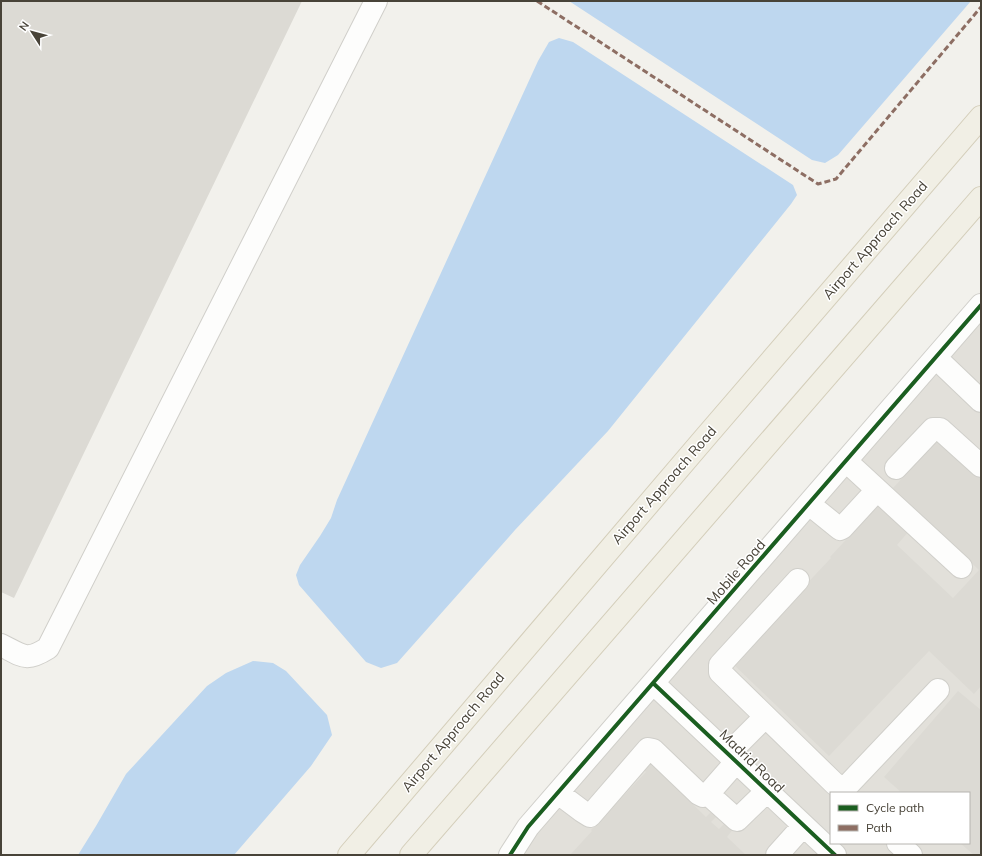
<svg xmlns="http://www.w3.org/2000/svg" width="982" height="856" font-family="Mulish,sans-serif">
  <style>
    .industrial { fill: #e2e0da; fill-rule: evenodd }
    .water { fill: #bed7ef }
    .building { fill: #dcdad4 }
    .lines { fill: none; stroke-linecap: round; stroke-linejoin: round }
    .minor-casing { stroke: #d0cfca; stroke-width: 24 }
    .major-casing { stroke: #d4ceba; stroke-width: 24 }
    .minor { stroke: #fdfdfc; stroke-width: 22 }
    .major { stroke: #f1efe5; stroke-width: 22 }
    .quiet { stroke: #8d6e63; stroke-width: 3; stroke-dasharray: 6 3; stroke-linecap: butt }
    .cycleway-casing { stroke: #fff; stroke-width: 6 }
    .cycleway { stroke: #1b5e20; stroke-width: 4 }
    .labels { text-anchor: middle; stroke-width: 3; stroke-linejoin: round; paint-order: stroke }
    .street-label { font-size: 14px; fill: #484338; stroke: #fff }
  </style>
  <rect width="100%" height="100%" fill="#f2f1ec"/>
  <path class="industrial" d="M981,308V855H510ZM831,793H969V843H831Z"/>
  <path class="water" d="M569,1H971L838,155L825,163L812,160Z
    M559,38L573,42L793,185L797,195L791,204L608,431L515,530L397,663L381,668L366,662L299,585L296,575L300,565L320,536L331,518L337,500L538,61L549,42Z
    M253,661L273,663L286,671L327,715L332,735L311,766L234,855H78L96,826L126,774L207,686L226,673Z"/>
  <path class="building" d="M1,1H302L14,598L1,592Z
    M940,438L981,477V686L974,694L929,651L829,756L732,663L831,558L830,557L867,517L865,515L878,502L909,531L897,545L953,598L979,570L893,488Z
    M958,691L981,710V855H974L960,843H969V793H902L884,777Z
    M648,751L680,782L675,787L706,817L714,809L719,814L711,822L719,829L727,821L734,828L727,837L746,855H570L592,831L591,830L646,772L637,763Z"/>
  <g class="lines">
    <defs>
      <path id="minor" d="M936,358L981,401
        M846,461L961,567
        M896,468L933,429H940L981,466
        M809,504L840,529L842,528L877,490
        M798,580L720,665V672L835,784L843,787L848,785L938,690
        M1,645C23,656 26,662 48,648L376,1
        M653,683L835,855
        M728,754L765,717
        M558,793L582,811L590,816L648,749L653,750L699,794L703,796L708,794L736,762
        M708,794L737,820L767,791
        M898,843L911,855
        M510,855L528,827L981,305
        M777,855L803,826"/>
      <path id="major" d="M349,855L703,440L981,117
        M411,855L981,198"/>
    </defs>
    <use href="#minor" class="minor-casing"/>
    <use href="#major" class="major-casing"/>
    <use href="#minor" class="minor"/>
    <use href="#major" class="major"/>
    <path class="quiet" d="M537,1L818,184L836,179L981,7"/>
    <defs>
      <path id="cycleway" d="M653,683L835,855
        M510,855L528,827L981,305"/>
    </defs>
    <use href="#cycleway" class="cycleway-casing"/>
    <use href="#cycleway" class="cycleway"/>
  </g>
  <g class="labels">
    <g class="street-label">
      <text transform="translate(875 240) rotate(-49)" y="5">Airport Approach Road</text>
      <text transform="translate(664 485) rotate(-49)" y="5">Airport Approach Road</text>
      <text transform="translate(736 572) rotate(-49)" y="5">Mobile Road</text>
      <text transform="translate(453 732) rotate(-50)" y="5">Airport Approach Road</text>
      <text transform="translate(752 761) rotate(44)" y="5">Madrid Road</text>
    </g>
  </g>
  <rect width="982" height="856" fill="none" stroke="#484338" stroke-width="4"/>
  <rect x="830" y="792" width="140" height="52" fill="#ffffff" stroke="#b6b4af"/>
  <rect x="838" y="805" width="20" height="6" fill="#1b5e20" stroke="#b6b4af"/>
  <text x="866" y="812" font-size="12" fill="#484338">Cycle path</text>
  <rect x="838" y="825" width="20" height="6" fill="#8d6e63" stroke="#b6b4af"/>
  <text x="866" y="832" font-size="12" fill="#484338">Path</text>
  <g transform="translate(32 32) rotate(306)" stroke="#ffffff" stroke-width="3" paint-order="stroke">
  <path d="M0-3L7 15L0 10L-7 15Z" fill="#484338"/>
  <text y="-6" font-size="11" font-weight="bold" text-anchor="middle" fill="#484338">N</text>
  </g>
</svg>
